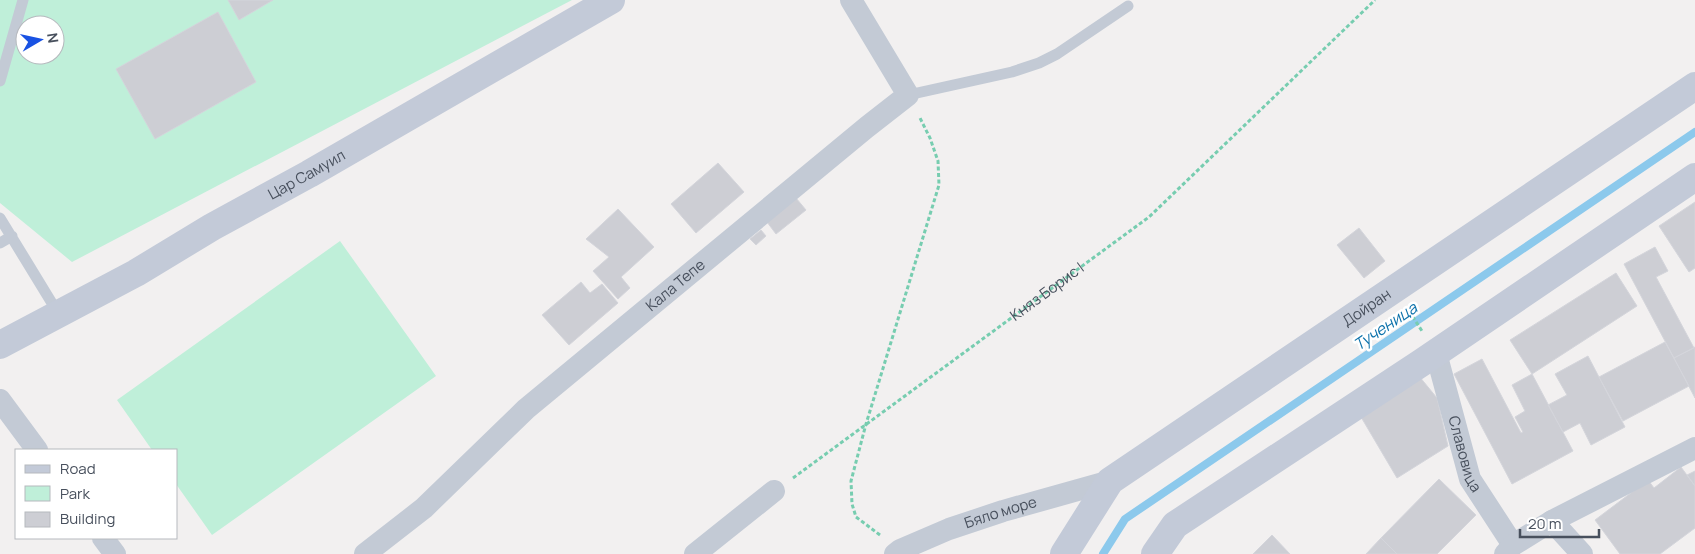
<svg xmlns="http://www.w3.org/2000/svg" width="1695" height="554" font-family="Manrope,sans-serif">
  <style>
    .green { fill: #bfefd9; fill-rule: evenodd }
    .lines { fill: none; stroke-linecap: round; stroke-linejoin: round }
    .stream { stroke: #8cc9ec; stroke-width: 8 }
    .building { fill: #cdced4; stroke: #d4d5db }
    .path { stroke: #77cdb0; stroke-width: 3; stroke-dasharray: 4 2.5; stroke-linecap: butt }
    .lane { stroke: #c3cad5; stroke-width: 11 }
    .street { stroke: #c3cad5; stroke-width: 22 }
    .secondary { stroke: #c3cad8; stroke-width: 28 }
    .labels { text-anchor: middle; stroke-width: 5; stroke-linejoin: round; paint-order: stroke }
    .street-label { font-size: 15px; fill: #48505d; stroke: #fff }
    .water-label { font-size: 16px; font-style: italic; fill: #0d72ab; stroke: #fff }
  </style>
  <rect width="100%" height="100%" fill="#f2f0f0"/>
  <path class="green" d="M0,0H572L72,262L0,203ZM25,25H55V55H25Z
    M340,241L436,376L212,535L176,484V450H152L117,400Z"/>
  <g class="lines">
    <path class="stream" d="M1103,554L1125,519L1695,132"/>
  </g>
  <path class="building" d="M228,0H273L239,20Z
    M218,12L256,82L155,139L116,69Z
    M718,163L744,192L696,233L671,204Z
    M796,198L806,210L776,234L767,222Z
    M1695,202V268L1689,272L1659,226Z
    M618,209L654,247L621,277L630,288L618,299L593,271L609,257L586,239Z
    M1359,228L1385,261L1364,278L1337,245Z
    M761,230L766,236L756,245L750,239Z
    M1655,247L1668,271L1656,277L1694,348L1674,358L1624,264Z
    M1616,273L1637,306L1532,374L1510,340Z
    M581,282L590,293L602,284L618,303L569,345L542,315Z
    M1665,342L1689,386L1623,421L1599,377Z
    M1695,347V398L1674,358Z
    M1588,356L1625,427L1591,445L1580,423L1563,432L1548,405L1567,395L1555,374Z
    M1482,359L1521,433L1523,432L1515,417L1525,411L1512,385L1532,374L1573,451L1512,484L1454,374Z
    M1419,376L1437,398L1448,446L1397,478L1361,417Z
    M1681,467L1695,486V528L1660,554H1620L1595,520L1648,480L1654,488Z
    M1695,471V486L1687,475Z
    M1439,479L1476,515L1437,554H1397L1381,538Z
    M1272,535L1290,554H1253Z
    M1381,538L1397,554H1366Z"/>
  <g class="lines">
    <g class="path">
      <path d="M1409,311L1422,331"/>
      <path id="s1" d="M793,478L1149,217L1375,0"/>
      <path d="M880,535L856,517L852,504L851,481L866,424L939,185L938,161L930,138L920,118"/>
    </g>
    <path class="lane" d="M0,81L23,0
      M908,95L1012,72L1039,63L1057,54L1128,6
      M0,218L58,313
      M0,243L12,236"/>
    <g class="street">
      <path id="s2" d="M1436,353L1470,479L1513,545"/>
      <path d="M0,400L37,450"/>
      <path d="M1552,521L1582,554"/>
      <path d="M103,538L115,554"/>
      <path id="s3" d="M365,554L424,508L526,409L867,127L908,95L851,0"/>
      <path d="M695,554L774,491"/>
      <path id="s4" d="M895,554L900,550L949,529L1003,511L1110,481"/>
      <path d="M1505,554L1513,545L1552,521L1695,448"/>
    </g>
    <g class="secondary">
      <path id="s5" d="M0,345L136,273L212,227L309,174L611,0"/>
      <path id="s6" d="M1064,554L1110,481L1695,86"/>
      <path d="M1155,554L1175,525L1421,363L1695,177"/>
    </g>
  </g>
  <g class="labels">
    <g class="street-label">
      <text dy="5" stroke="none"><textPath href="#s5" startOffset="351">Цар Самуил</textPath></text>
      <text dy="5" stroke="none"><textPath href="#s3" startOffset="411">Кала Тепе</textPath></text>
      <text dy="5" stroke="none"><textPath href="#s1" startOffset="315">Княз Борис I</textPath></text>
      <text dy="5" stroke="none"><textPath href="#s6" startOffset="396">Дойран</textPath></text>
      <text dy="5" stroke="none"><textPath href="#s2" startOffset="105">Славовица</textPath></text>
      <text dy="5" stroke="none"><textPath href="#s4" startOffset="114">Бяло море</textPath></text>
    </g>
    <g class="water-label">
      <text transform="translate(1385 326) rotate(-34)" y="6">Тученица</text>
    </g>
  </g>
  <rect x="15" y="449" width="162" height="90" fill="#ffffff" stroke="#b6b9be"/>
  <rect x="25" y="465" width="25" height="8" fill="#c3cad8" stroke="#b6b9be"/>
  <text x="60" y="474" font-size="15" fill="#48505d">Road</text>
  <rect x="25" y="486" width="25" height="15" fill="#bfefd9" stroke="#b6b9be"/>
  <text x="60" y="499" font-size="15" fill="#48505d">Park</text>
  <rect x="25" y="512" width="25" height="15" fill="#cdced4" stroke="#b6b9be"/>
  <text x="60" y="524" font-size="15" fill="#48505d">Building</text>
  <g transform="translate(40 40) rotate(81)"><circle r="24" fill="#ffffff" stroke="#b6b9be"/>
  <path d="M0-4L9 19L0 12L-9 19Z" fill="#1952e3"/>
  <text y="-8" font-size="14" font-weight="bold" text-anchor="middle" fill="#48505d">N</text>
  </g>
  <path d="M1520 529v8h79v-8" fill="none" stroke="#48505d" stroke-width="2.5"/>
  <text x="1528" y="529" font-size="15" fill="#48505d" stroke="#ffffff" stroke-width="4" paint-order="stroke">20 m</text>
</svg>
